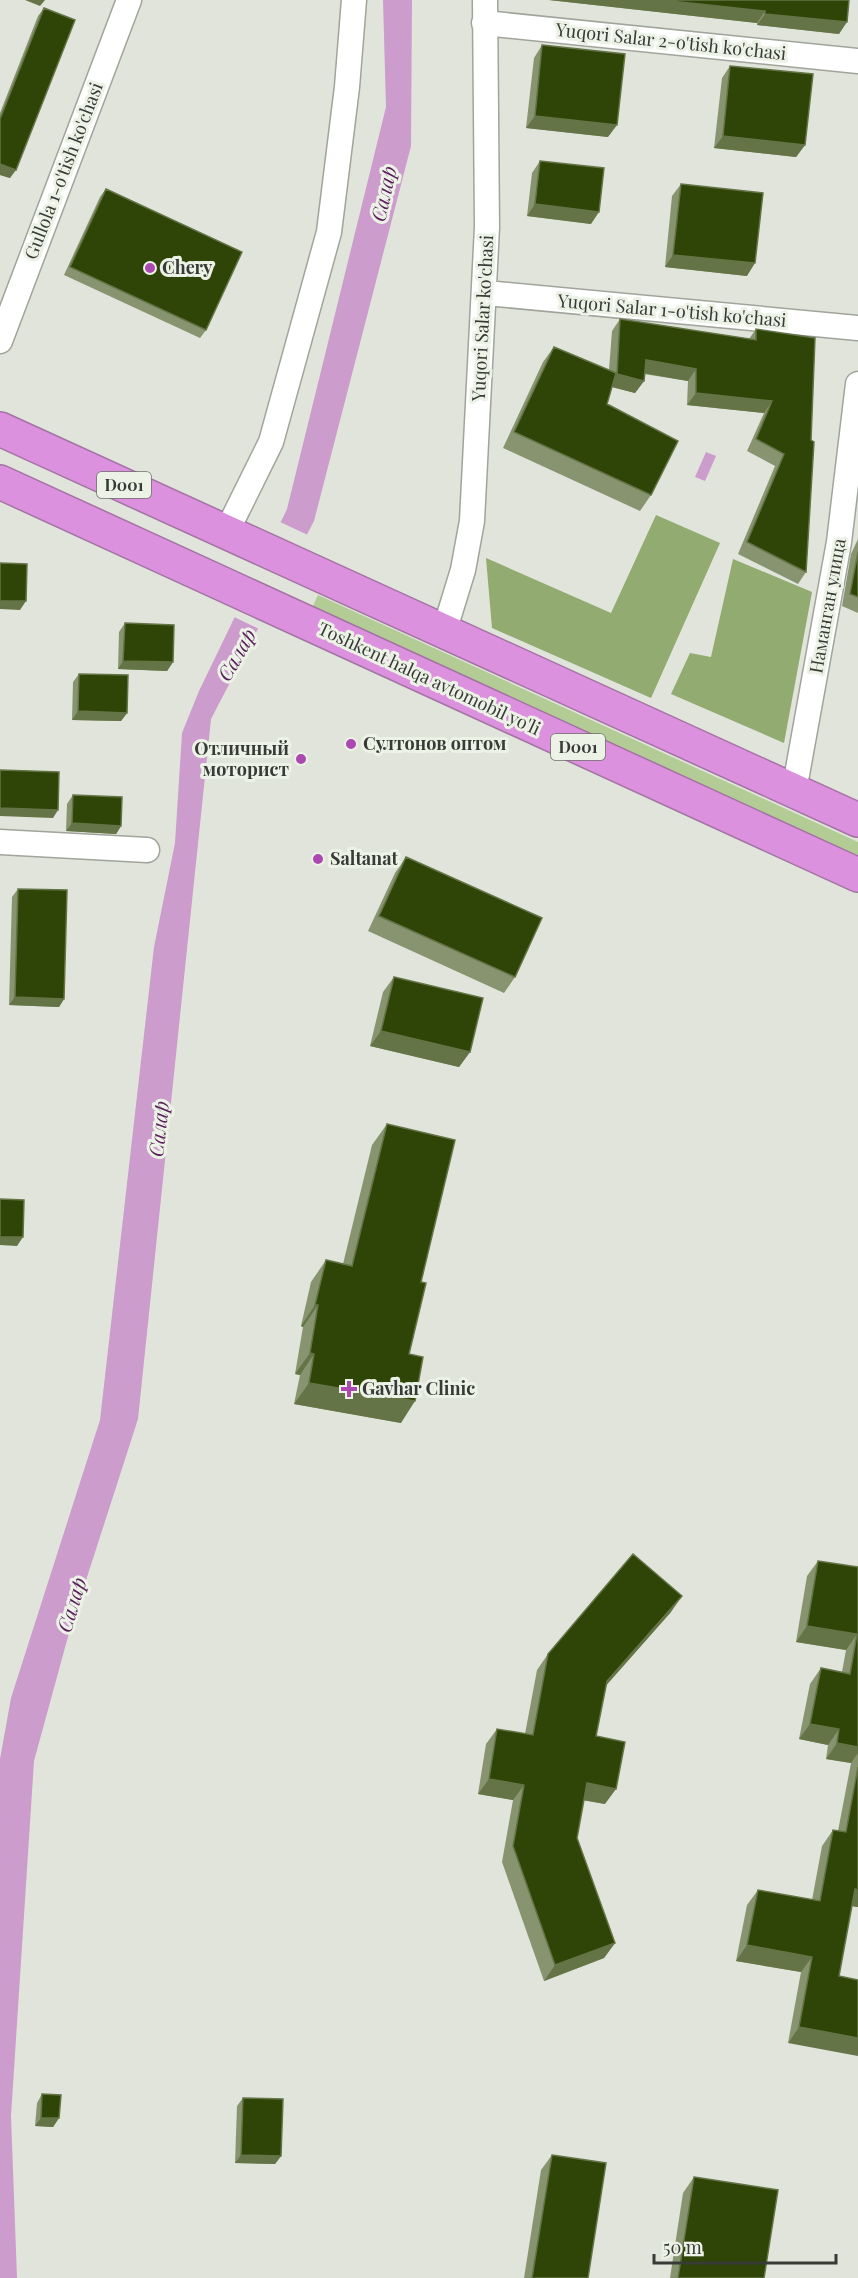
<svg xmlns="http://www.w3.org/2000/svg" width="858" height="2278" font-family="'Playfair Display',serif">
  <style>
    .green { fill: #b3cb94 }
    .forest { fill: #91ab70 }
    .water { fill: #cc9ccd }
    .pier { fill: #e0e4da }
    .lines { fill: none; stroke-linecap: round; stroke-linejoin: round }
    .street-casing { stroke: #a0a49b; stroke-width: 27 }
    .highway-casing { stroke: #a373a3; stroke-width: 36 }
    .street { stroke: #fff; stroke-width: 24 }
    .highway { stroke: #dc91de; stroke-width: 33 }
    .wall { fill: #889470 }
    .shaded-wall { fill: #647446 }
    .building { fill: #2f4407; stroke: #647446; stroke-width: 1.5 }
    .poi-dot { fill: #ab49b0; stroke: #edf2e7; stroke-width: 2 }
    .labels { text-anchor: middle; stroke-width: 6; stroke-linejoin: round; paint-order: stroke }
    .shield { fill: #edf2e7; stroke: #6e716b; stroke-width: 1.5 }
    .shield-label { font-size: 16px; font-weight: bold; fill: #383a36 }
    .street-label { font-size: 18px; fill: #383a36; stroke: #edf2e7 }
    .poi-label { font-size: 18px; font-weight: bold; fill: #383a36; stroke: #edf2e7; text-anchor: start }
    .water-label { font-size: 20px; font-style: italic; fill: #581e5a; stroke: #edf2e7 }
  </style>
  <rect width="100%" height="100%" fill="#e0e4da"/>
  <path class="green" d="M318,595L858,842V860L311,610Z"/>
  <path class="forest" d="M656,515L720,543L651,698L492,628L486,558L611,613Z
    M733,559L812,592L784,743L671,694L690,653L711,657Z"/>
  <path class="water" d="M383,0H412L411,146L314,521L211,719L138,1419L69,1633L34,1761L11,2116L17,2278H0V1759L11,1698L100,1420L154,947L175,843L182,733L199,691L287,509L386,107Z
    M706,452L716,456L705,481L695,477Z"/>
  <path class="pier" d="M278,521L310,536L261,630L232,616Z"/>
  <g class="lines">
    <defs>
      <path id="street" d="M484,23L858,61
        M486,293L858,328
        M0,341L129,0
        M226,533L271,442L329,232L347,87L354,0
        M444,632L463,570L472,521L487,227L485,0
        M794,791L839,542L858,384
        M0,842L147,850"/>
      <path id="highway" d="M0,429L858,820
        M0,482L858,875"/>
    </defs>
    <use href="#street" class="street-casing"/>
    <use href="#highway" class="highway-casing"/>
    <use href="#street" class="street"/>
    <use href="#highway" class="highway"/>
  </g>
  <path class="wall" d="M549,0H849L839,34L757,25V23Z
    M44,8L10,178L0,175V113L38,16Z
    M542,45L608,137L526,128L534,58Z
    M730,66L805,145L796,157L714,148L722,78Z
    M540,161L591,224L527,216L532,173Z
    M681,184L747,276L665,267L672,196Z
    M106,189L206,330L200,338L64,275L100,197Z
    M620,319L749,339L756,329L815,338L806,572L798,584L738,554L775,466L747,451L764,413L687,405L688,381L644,374V381L635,393L612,387L607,404L651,495L640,511L503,448L543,362L554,347L609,370L612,331Z
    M858,539V613L842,606L851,554Z
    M125,623L173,662L167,671L118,669L119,632Z
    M79,674L127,713L121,721L72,720L73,682Z
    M73,795L121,826L116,834L66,831L67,804Z
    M406,857L515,977L504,993L368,931L395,873Z
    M18,889L64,999L59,1007L9,1005L12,897Z
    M394,977L470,1052L459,1067L370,1046L383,992Z
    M387,1124L421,1282L409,1354L401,1423L294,1404L300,1375L295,1374L303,1327L301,1326L311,1282L326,1260L343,1264L372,1145Z
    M818,1561L858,1567V1907L852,1906L839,1976L788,2043L801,1972L736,1961L747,1905L758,1890L812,1900L822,1846L833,1830L838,1831L851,1763L826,1759L828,1745L799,1739L810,1684L821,1668L842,1672L846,1650L796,1642L807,1576Z
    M671,1612L606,1685L596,1736L605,1804L584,1800L577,1838L615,1943L604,1958L544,1981L502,1862L513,1800L478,1794L486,1744L497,1729L525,1734L537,1670L548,1654Z
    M42,2094L59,2118L53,2127L35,2126L37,2103Z
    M243,2098L281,2156L275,2164L235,2163L237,2106Z
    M552,2155L588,2278H524L541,2170Z
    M694,2177L764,2278H670L683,2193Z"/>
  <path class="shaded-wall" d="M25,0H45L40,6Z
    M549,0H662L765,11L757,23Z
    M765,14L847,22L839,34L757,25Z
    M535,116L617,125L608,137L526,128Z
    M723,136L805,145L796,157L714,148Z
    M0,164L16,170L10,178L0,175Z
    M535,204L599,212L591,224L527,216Z
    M673,255L755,263L747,276L665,267Z
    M646,360L696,369L688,381L637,372Z
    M617,374L644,381L635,393L608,386Z
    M696,393L772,401L764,413L687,405Z
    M0,601H26L20,610L0,609Z
    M123,661L173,662L167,671L118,669Z
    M78,711L127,713L121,721L72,720Z
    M0,808L58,810L53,818L0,816Z
    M72,823L121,826L116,834L66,831Z
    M15,997L64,999L59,1007L9,1005Z
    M381,1031L470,1052L459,1067L370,1046Z
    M0,1237H23L17,1246L0,1245Z
    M315,1305H318L303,1327L301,1326Z
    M310,1353L314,1354L300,1375L295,1374Z
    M309,1383L415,1401L401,1423L294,1404Z
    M682,1596L671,1612L596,1697L607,1681Z
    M807,1626L857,1634L846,1650L796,1642Z
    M810,1724L839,1729L828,1745L799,1739Z
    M837,1743L858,1747V1753L851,1763L826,1759Z
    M489,1779L524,1785L513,1800L478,1794Z
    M587,1783L616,1789L605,1804L576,1799Z
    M855,1889L858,1890V1907L844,1905Z
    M615,1943L604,1958L544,1981L555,1965Z
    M747,1945L812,1957L801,1972L736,1961Z
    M799,2027L858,2038V2056L788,2043Z
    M41,2118H59L53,2127L35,2126Z
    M241,2155L281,2156L275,2164L235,2163Z"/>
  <path class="building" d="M662,0H849L847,22L765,14V11Z
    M44,8L75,20L16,170L0,164V119Z
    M542,45L625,54L617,125L535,116Z
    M730,66L813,74L805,145L723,136Z
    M540,161L604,168L599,212L535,204Z
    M681,184L763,193L755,263L673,255Z
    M106,189L242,252L206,330L70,267Z
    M620,319L756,340V329L815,338L811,440L814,442L806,572L747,542L784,454L756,439L772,401L696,393V369L646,360L644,381L617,374Z
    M554,347L616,373L607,404L678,441L651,495L514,432Z
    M858,552V597L850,594Z
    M0,563L27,564L26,601H0Z
    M125,623L174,625L173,662L123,661Z
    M79,674L128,675L127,713L78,711Z
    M0,770L59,772L58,810L0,808Z
    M73,795L122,797L121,826L72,823Z
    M406,857L542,918L515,977L379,916Z
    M18,889L67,890L64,999L15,997Z
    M394,977L483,998L470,1052L381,1031Z
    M387,1124L455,1140L421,1282L426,1283L409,1354L423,1357L415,1401L309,1383L314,1354L310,1353L318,1305H315L326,1260L352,1266Z
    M0,1199L24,1200L23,1237H0Z
    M633,1554L682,1596L607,1681L596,1736L625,1742L616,1789L587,1783L577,1838L615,1943L555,1965L513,1846L524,1785L489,1779L497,1729L533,1735L548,1654Z
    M818,1561L858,1567V1747L837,1743L839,1729L810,1724L821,1668L850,1674L857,1634L807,1626Z
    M858,1767V1890L855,1889L839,1976L858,1980V2038L799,2027L812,1957L747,1945L758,1890L820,1901L833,1830L846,1832Z
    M42,2094L61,2095L59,2118H41Z
    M243,2098L283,2099L281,2156L241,2155Z
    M552,2155L606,2163L588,2278H532Z
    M694,2177L778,2190L764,2278H678Z"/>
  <g class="poi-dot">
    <circle cx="150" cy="268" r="6"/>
    <circle cx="351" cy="744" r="6"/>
    <circle cx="301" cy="759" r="6"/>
    <circle cx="318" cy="859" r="6"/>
    <path d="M346 1380h6v6h6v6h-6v6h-6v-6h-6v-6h6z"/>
  </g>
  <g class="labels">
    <g class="shield">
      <rect x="97" y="472" width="54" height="26" rx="4.5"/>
      <rect x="551" y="734" width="54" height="26" rx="4.5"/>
    </g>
    <g class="shield-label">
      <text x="124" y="491">D001</text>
      <text x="578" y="753">D001</text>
    </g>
    <g class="street-label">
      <text transform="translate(671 42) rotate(6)" y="6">Yuqori Salar 2-o'tish ko'chasi</text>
      <text transform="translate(64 171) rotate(-69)" y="6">Gullola 1-o'tish ko'chasi</text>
      <text transform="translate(672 311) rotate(5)" y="6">Yuqori Salar 1-o'tish ko'chasi</text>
      <text transform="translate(483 318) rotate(-87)" y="6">Yuqori Salar ko'chasi</text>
      <text transform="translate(828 606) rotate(-80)" y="6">Наманган улица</text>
      <text transform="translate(429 679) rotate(25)" y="6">Toshkent halqa avtomobil yo'li</text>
    </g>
    <g class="poi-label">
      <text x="162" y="274">Chery</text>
      <text x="363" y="750">Султонов оптом</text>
      <text x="289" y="755" text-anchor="end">Отличный<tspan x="289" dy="21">моторист</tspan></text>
      <text x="330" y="865">Saltanat</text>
      <text x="362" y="1395">Gavhar Clinic</text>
    </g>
    <g class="water-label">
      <text transform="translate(384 194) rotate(-78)" y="7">Салар</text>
      <text transform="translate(237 655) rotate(-60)" y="7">Салар</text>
      <text transform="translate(159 1129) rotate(-84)" y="7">Салар</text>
      <text transform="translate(72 1605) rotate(-73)" y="7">Салар</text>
    </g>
  </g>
  <path d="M654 2254v9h182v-9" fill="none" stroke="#383a36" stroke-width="3"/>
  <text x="663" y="2254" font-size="18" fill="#383a36" stroke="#edf2e7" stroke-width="4.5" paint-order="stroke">50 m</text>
</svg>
